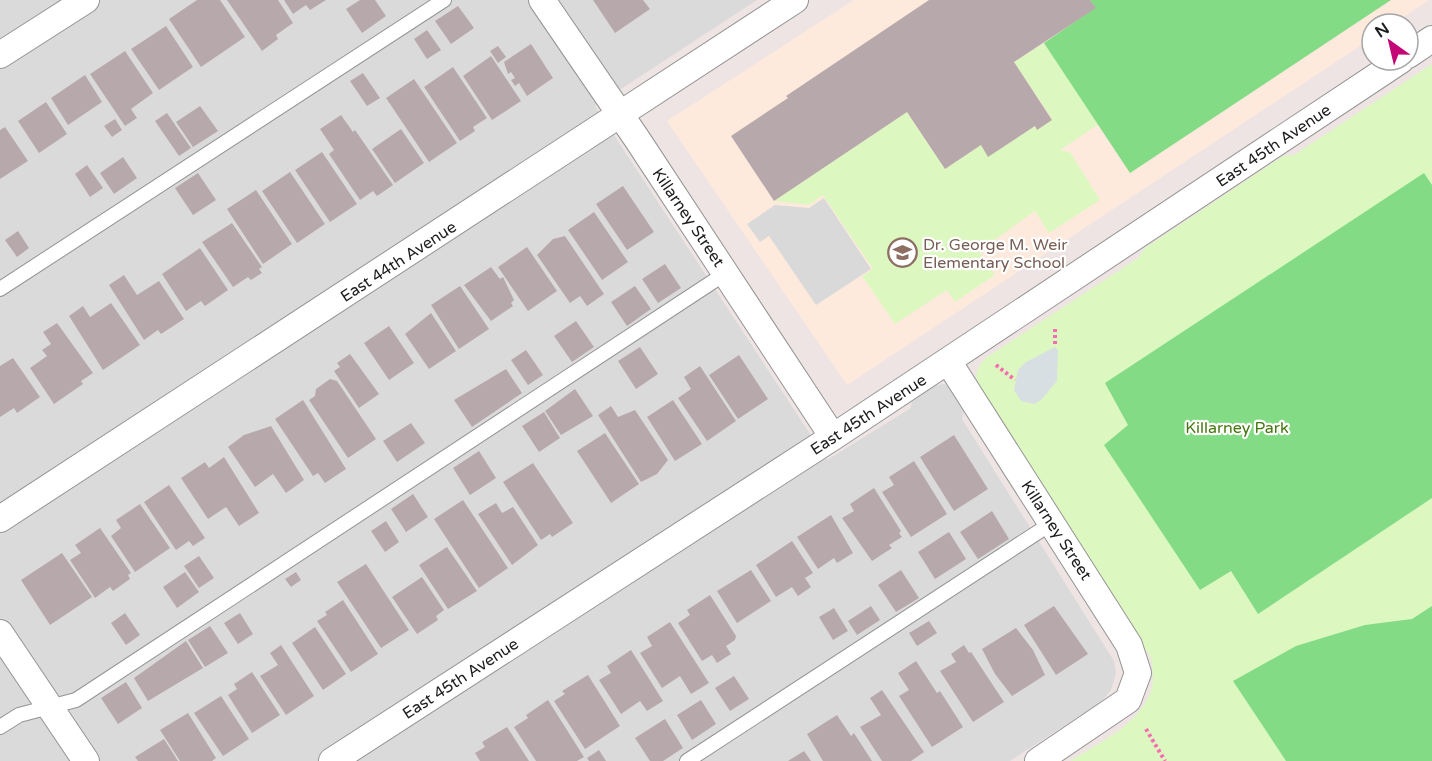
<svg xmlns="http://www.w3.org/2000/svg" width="1432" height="761" font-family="'Varela Round',sans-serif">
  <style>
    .residential { fill: #dbdadb }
    .education { fill: #feeadc }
    .park { fill: #ddf7c1 }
    .pitch { fill: #83db85 }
    .parking { fill: #d9d9d9 }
    .plaza { fill: #d7dfe3 }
    .building { fill: #b7a9ab }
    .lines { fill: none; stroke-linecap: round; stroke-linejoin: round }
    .lane-casing { stroke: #949494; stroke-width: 16 }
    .street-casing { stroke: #949494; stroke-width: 28 }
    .path { stroke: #f56db0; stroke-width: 4; stroke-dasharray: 3 3; stroke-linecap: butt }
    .lane { stroke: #fff; stroke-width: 14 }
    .street { stroke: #fff; stroke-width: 26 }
    .labels { text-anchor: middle; stroke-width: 4.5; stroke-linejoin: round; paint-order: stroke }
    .street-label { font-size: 16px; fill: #1d1d1d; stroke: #fff }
    .education-label { font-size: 16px; fill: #785e54; stroke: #fff; text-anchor: start }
    .park-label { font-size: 16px; fill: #44770f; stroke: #fff }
  </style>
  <rect width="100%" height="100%" fill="#eee4e3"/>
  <path class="residential" d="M0,0H757L595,106L827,460L911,408L912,397L930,386L945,384L953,388L965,408L962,419L1114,661L1116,673L1111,690L1102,701L1010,761H0Z"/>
  <path class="education" d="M854,0H1429L1393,24H1372V38L847,385L667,121Z"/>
  <path class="park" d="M1044,43L1099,124L1060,150L1070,152L1100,200L1049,233L1035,211L979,251L995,275L955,302L947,290L895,324L862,276L873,269L823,195L809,205L774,201L907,112L945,169L981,145L988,156L1035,126L1037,130L1052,119L1014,62Z
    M1432,64V761H1070C1101,741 1147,722 1153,681C1153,674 1152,665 1151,658L979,388C974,375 976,370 984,359L1138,258L1145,248L1283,156L1294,155Z"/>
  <path class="pitch" d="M1090,0H1391L1130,173L1044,43L1095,8Z
    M1424,173L1432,185V498L1258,614L1231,571L1200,590L1104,445L1128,425L1105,383Z
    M1432,606V761H1286L1233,681L1296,646L1365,625L1412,619Z"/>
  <path class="parking" d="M824,198L871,269L816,305L769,236L760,242L747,224L775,205L809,208Z"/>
  <path class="plaza" d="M1055,347L1058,350L1057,381L1041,400L1034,404L1021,401L1014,390L1018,370L1026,362Z"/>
  <path class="building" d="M197,0H220L245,37L201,67L169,19Z
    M227,0H278L293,23L276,35L278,39L262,51Z
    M284,0H326L310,10L306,5L293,14Z
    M360,0H375L386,16L362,33L346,9Z
    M593,0H643L650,9L615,33Z
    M929,0H1090L1096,8L1014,62L1052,120L1037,130L1035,126L988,157L981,145L945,169L907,112L774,201L731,136L788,98L786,96Z
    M458,6L474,28L451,44L435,21Z
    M166,26L193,67L159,90L131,49Z
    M427,30L441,50L427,59L414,39Z
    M531,44L553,78L527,96L519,83L515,86L511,80L515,78L511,72L508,74L504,62Z
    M498,46L506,57L498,63L490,51Z
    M125,51L153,93L131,109L137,118L125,126L90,74Z
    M491,56L521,101L492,120L463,76Z
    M453,67L487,118L473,127L475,131L460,141L424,87Z
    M363,73L380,98L367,106L350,81Z
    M85,75L102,102L68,125L51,98Z
    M414,79L457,143L429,162L386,98Z
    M46,102L67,134L39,153L18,121Z
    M200,106L218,131L193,147L176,122Z
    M167,113L191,148L179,156L155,121Z
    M341,115L353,132L355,130L393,185L377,196L373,191L360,200L329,154L334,150L320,129Z
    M115,119L122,130L112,137L104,126Z
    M5,127L28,161L0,179V130Z
    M401,129L424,163L395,183L372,149Z
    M322,152L357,204L330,222L295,170Z
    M123,157L137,178L114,194L100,173Z
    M87,165L103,188L90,197L75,174Z
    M290,172L325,224L297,243L262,191Z
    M198,173L216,200L193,215L175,188Z
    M623,186L654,232L627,250L596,204Z
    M256,190L292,244L263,264L227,209Z
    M594,212L628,262L602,280L568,230Z
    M232,223L262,267L259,269L262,273L251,280L248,277L233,287L202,242Z
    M18,231L29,248L17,257L5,240Z
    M565,236L604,294L587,306L580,296L570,303L537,255L553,239Z
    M527,247L557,291L528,311L498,267Z
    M200,248L228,290L205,306L201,301L186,311L162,274Z
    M665,264L681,288L658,303L642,279Z
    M491,267L500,279L503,277L514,300L511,303L513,306L491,321L464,285Z
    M124,275L137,295L159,281L184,319L161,334L158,330L144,340L109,285Z
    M460,286L489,329L459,349L431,305Z
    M635,286L651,309L627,326L611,302Z
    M111,303L140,345L103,370L69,316L83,306L90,317Z
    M431,313L456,351L429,369L405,334Z
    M576,321L594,347L572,362L554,336Z
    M57,323L93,373L81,381L83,384L54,404L30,368L47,356L42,350L51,344L43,332Z
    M389,326L414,363L389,380L364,343Z
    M640,347L658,374L636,389L618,361Z
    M526,350L543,375L528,385L511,360Z
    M350,354L379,394L359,408L334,371L340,367L337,363Z
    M739,355L768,399L738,419L709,375Z
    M13,358L40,397L17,413L14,408L0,417V366Z
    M700,366L736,421L707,441L678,398L691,389L684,377Z
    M506,369L522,393L472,427L454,400Z
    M330,379L337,381L376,439L348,458L309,400L315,396L316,389Z
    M575,389L593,416L561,435L545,411Z
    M303,400L346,469L325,483L318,473L313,476L275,419Z
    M673,400L702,444L675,461L647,417Z
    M611,406L618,417L635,410L668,460L657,474L641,482L598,415Z
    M544,412L560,438L539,452L522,426Z
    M411,423L425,443L397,462L383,441Z
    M271,426L304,480L286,493L273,474L255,487L228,447L244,435Z
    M605,433L639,484L611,503L577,451Z
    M954,435L988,489L954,511L920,457Z
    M479,451L496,478L470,495L453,468Z
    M224,457L259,513L239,526L226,507L208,519L181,478L205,462L209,468Z
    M914,461L947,514L911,537L882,492L894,485L889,477Z
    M533,463L573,523L552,537L550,534L541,540L503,482Z
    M169,485L205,538L193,546L189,541L176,550L144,502Z
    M874,488L901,531L899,533L902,537L889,545L892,548L872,561L842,518L854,511L850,504Z
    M413,494L428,517L406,532L391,509Z
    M463,500L508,568L479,588L434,519Z
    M496,503L502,513L513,507L538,545L512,565L478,514Z
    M140,504L170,548L135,572L111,536L121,528L116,520Z
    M992,511L1009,539L978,559L960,532Z
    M831,515L853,553L837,563L834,558L818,569L797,537Z
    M386,521L399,542L385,552L371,531Z
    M100,528L131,573L128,575L130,579L113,591L110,587L95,598L70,560L81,553L75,545Z
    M949,532L966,559L935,579L918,552Z
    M792,541L813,573L805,578L811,587L798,596L792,587L776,597L756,565Z
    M447,547L477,591L448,609L419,565Z
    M62,553L92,597L50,625L21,580Z
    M199,556L214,578L199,588L184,566Z
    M366,564L409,630L381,648L337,582Z
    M751,570L771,601L737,623L717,591Z
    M901,570L919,598L896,612L878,585Z
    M185,572L199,592L177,608L163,587Z
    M296,572L301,580L291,587L285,579Z
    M422,577L444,610L436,616L438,620L417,634L392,597Z
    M710,595L736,636L735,640L726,646L731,654L717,663L712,655L702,661L678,623L690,615L687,610Z
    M343,600L378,654L351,672L317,621L327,615L325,612Z
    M871,606L880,620L857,635L848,621Z
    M1054,606L1088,654L1056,675L1024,625Z
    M834,608L848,631L833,640L819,617Z
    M125,613L140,635L126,645L111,623Z
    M240,613L253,634L238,644L224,623Z
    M929,621L937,633L917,646L909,633Z
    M670,622L709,683L691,694L680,676L662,688L640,653L652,646L647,637Z
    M210,626L228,653L205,667L188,640Z
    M315,627L346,674L323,690L292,643Z
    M1016,628L1033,650L1045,675L1012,696L995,674L982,649Z
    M186,641L203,668L148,701L134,678Z
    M281,645L314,696L286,715L260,676L278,665L270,653Z
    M964,645L969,653L971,652L1004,702L973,722L940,671L956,662L951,654Z
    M631,650L663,701L647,711L640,701L621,714L599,680L611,673L607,666Z
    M916,661L937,693L940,691L963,727L932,747L899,696L909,690L898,673Z
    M252,672L280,715L252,733L228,695L237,689L234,684Z
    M588,675L620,726L585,749L554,701L565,694L562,691Z
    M734,676L749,699L730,711L715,688Z
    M126,682L142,708L118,724L101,698Z
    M882,690L924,752L911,761H882L860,727L881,715L870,698Z
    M221,696L249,739L223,756L194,713Z
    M548,700L584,757L577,761H536L514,727L528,718L526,715Z
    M701,700L716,724L692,740L677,715Z
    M188,713L216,758L212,761H180L160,730Z
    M837,715L851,736L854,733L872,761H823L807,734Z
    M665,719L683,748L663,761H650L635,738Z
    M507,727L529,761H480L475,753L485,747L482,742Z
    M164,739L178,761H138L135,757Z
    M599,750L606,761H589L587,758Z
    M804,751L811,761H788Z"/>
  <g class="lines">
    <defs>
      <path id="lane" d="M0,289L444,0
        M0,727L19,715L76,700L726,273
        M687,761L1052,523"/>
      <path id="street" d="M542,0L637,139L833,437
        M0,55L86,0
        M1408,55L1432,39
        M948,361L1129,645L1138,673L1128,700L1038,761
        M0,519L795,0
        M0,633L86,761
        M332,761L833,437L1401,60"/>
    </defs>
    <use href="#lane" class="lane-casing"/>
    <use href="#street" class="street-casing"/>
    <path class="path" d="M1055,329V347
      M996,365L1015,380
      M1146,729L1165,761"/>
    <use href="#lane" class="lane"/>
    <use href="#street" class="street"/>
  </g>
  <defs>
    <symbol id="school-ring" viewBox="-11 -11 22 22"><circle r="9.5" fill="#fff" stroke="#8d6e63" stroke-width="1.5"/><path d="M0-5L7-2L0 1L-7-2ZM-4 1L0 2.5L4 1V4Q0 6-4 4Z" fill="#8d6e63"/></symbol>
  </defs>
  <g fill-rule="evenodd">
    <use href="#school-ring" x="886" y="236" width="33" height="33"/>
  </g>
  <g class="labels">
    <g class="street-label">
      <text transform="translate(1273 145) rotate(-34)" y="6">East 45th Avenue</text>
      <text transform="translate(689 217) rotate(56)" y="6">Killarney Street</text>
      <text transform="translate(398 261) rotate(-33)" y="6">East 44th Avenue</text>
      <text transform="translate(868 414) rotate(-33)" y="6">East 45th Avenue</text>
      <text transform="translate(1057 530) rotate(57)" y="6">Killarney Street</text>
      <text transform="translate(460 678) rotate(-33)" y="6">East 45th Avenue</text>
    </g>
    <g class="education-label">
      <text x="923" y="250">Dr. George M. Weir<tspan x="923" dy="18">Elementary School</tspan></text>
    </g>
    <g class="park-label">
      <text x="1237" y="433">Killarney Park</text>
    </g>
  </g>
  <g transform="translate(1390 42) rotate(326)"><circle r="28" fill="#ffffff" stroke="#a5a5a5" stroke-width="1.5"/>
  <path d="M0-4.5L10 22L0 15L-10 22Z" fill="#c30777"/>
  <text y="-9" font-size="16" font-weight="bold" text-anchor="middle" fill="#1d1d1d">N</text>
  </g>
</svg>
